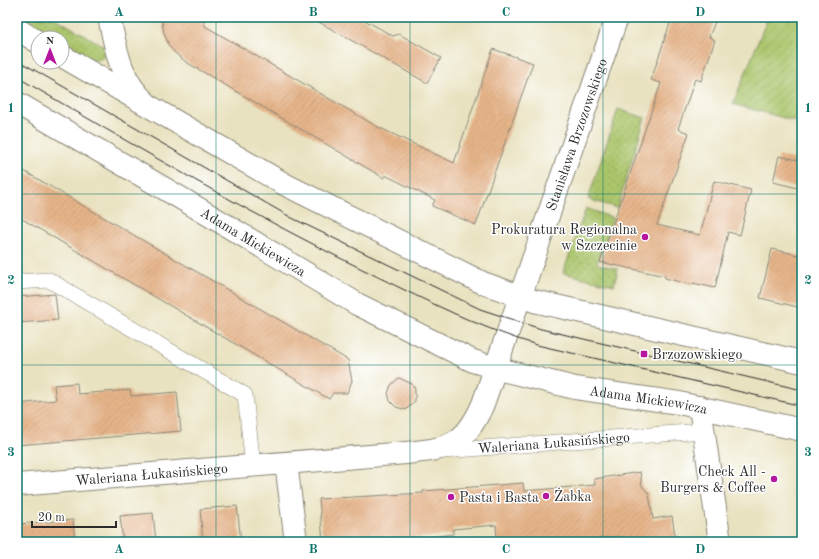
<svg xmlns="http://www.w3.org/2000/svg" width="819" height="559" font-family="'Old Standard TT',serif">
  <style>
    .grass { fill: url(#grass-dots); stroke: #6a784b }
    .garden { fill: url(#garden-furrows); stroke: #6a784b }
    .building { fill: url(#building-hatch) }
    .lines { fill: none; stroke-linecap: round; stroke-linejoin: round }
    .lane-casing { stroke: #8a8676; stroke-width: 16 }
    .street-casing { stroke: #8a8676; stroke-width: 24 }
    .secondary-casing { stroke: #8a8676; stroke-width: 24 }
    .lane { stroke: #fff; stroke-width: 15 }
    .street { stroke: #fff; stroke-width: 22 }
    .secondary { stroke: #fff; stroke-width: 22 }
    .tram { stroke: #2b2b2b; stroke-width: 1 }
    .grid { fill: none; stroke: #0f766e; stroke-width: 1; stroke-opacity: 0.55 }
    .poi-dot { fill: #b5179e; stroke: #fff; stroke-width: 1.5 }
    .labels { text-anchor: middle; stroke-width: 3; stroke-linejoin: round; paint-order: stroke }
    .street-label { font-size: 14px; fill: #2b2b2b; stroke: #fff }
    .poi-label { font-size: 14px; fill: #2b2b2b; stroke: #fff; text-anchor: start }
    .neatline { fill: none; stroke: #0f766e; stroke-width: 1.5 }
    .grid-label { font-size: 13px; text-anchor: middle; font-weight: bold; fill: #0f766e }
  </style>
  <defs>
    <pattern id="grass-dots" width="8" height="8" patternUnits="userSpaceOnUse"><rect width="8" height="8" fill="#aac56b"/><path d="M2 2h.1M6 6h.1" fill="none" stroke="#92a95d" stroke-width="1.8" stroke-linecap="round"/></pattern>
    <pattern id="garden-furrows" width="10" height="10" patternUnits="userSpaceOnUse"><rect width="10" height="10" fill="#aac56b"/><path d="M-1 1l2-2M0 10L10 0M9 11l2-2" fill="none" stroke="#92a95d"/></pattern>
    <pattern id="building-hatch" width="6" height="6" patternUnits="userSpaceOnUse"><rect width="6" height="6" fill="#e6b489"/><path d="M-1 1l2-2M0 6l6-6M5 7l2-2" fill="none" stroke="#c59b76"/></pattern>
  </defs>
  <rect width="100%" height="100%" fill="#fff"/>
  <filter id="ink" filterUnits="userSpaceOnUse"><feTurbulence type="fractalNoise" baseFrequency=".025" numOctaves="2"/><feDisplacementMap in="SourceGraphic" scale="8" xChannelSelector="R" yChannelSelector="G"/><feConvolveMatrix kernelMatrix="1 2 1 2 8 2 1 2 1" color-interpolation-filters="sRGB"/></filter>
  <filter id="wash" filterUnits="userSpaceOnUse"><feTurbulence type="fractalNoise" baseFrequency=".012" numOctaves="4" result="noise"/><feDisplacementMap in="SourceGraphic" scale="16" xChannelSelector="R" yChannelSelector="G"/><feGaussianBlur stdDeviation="0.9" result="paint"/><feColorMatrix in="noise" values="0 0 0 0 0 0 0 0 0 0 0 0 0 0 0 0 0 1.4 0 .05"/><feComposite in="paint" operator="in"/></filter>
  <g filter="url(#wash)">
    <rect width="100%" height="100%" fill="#e9e2c0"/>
    <path class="grass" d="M21,17H53L104,46V55L101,59L93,60L62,42V38H55Z
      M618,109L645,118L617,208L588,199Z
      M586,208L613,218L597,264L618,269L614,285L563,273Z"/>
    <path class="garden" d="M768,17H802V123L733,104Z"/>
    <g id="blocks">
      <path class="building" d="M161,17H203L205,26L376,126L454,163L493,49L533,63L476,225L432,206L435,200L385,175L384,178L186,62L175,53L169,46L164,33Z
        M310,17H359L393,36L399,34L441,58L427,83Z
        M672,17H717L709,37L715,40L701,81L695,79L678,129L689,133L657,225L700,235L714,181L751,190L740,235L728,232L715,288L693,283L692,285L665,278V276L600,262L661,83L651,80Z
        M779,156L802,161V189L773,182Z
        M17,167L348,360L352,381L347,393H333L329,399L17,216Z
        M772,249L802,256V308L760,298Z
        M55,294L58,320L17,323V297Z
        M399,378L412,384L415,389V401L406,410L396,407L390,401L388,393L391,385Z
        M77,383L78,394L130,390L131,396L177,392L181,431L17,445V404L56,400L54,385Z
        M640,472L642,486L649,494L653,519L672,516L676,542H620L619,536L568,542H497L496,525L453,529V534L429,537L323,541L319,499L423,493V491L523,483L524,491L595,485L594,479Z
        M237,506L241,542H203L200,509Z
        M153,513L156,542H123L120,516Z
        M73,520L75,542H17V524Z"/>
    </g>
  </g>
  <g filter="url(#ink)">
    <use href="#blocks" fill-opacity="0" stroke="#8a8676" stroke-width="1"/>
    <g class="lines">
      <defs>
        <g id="lane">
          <path d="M17,282L49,280L245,395L253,466"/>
          <path id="s1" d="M443,451L702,431"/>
        </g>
        <g id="street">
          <path d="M109,17C116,49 120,80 146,103"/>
          <path d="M700,407L720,542"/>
          <path d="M286,463L296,542"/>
          <path id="s2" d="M17,485L406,453C448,449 465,446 483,404L617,17"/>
        </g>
        <g id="secondary">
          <path d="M17,29L38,42"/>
          <path d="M62,56L286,185L483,283L534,301L802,362"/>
          <path id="s3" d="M17,103L184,200L357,304L473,361L502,370L575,388L679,403L802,430"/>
        </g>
      </defs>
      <use href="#lane" class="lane-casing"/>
      <use href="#street" class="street-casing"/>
      <use href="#secondary" class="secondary-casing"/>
      <use href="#lane" class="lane"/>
      <use href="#street" class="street"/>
      <use href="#secondary" class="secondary"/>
      <path class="tram" d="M17,60L292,218L480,309L541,329L802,390
        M17,77C135,146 253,216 376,276C429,302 480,328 537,345L802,406"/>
    </g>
  </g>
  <path class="grid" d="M216,17V542M410,17V542M603,17V542M17,194H802M17,365H802"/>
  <g class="poi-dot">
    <circle cx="645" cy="237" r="4"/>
    <rect x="640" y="350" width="8" height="8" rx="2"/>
    <circle cx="774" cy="479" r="4"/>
    <circle cx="546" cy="496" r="4"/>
    <circle cx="451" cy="497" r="4"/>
  </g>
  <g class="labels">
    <g class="street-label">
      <text dy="5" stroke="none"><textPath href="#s2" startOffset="774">Stanisława Brzozowskiego</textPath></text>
      <text dy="5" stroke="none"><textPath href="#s3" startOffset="274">Adama Mickiewicza</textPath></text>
      <text dy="5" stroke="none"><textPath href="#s3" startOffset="704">Adama Mickiewicza</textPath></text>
      <text dy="5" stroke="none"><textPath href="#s1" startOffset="111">Waleriana Łukasińskiego</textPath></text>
      <text dy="5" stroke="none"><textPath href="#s2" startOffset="135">Waleriana Łukasińskiego</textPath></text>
    </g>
    <g class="poi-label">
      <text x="637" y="234" text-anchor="end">Prokuratura Regionalna<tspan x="637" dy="16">w Szczecinie</tspan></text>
      <text x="652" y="359">Brzozowskiego</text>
      <text x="766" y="476" text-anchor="end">Check All -<tspan x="766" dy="16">Burgers &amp; Coffee</tspan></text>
      <text x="554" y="501">Żabka</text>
      <text x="459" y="502">Pasta i Basta</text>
    </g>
  </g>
  <rect width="819" height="559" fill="none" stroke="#fff" stroke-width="44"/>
  <g transform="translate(50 50)"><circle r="19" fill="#ffffff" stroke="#aaaaaa"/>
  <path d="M0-3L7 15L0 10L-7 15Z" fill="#b5179e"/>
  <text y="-6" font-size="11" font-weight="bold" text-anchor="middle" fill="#2b2b2b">N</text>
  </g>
  <path d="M32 521v6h84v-6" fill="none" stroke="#2b2b2b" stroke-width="2"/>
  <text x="38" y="521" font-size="12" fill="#2b2b2b" stroke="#ffffff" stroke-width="3" paint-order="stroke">20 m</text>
  <rect x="22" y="22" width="775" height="515" class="neatline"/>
  <g class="grid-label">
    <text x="119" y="16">A</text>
    <text x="313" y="16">B</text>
    <text x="506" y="16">C</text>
    <text x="700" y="16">D</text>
    <text x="11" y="112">1</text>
    <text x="808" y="112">1</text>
    <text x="11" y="284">2</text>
    <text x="808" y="284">2</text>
    <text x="11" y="456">3</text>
    <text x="808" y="456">3</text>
    <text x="119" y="553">A</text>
    <text x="313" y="553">B</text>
    <text x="506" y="553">C</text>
    <text x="700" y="553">D</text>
  </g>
</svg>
